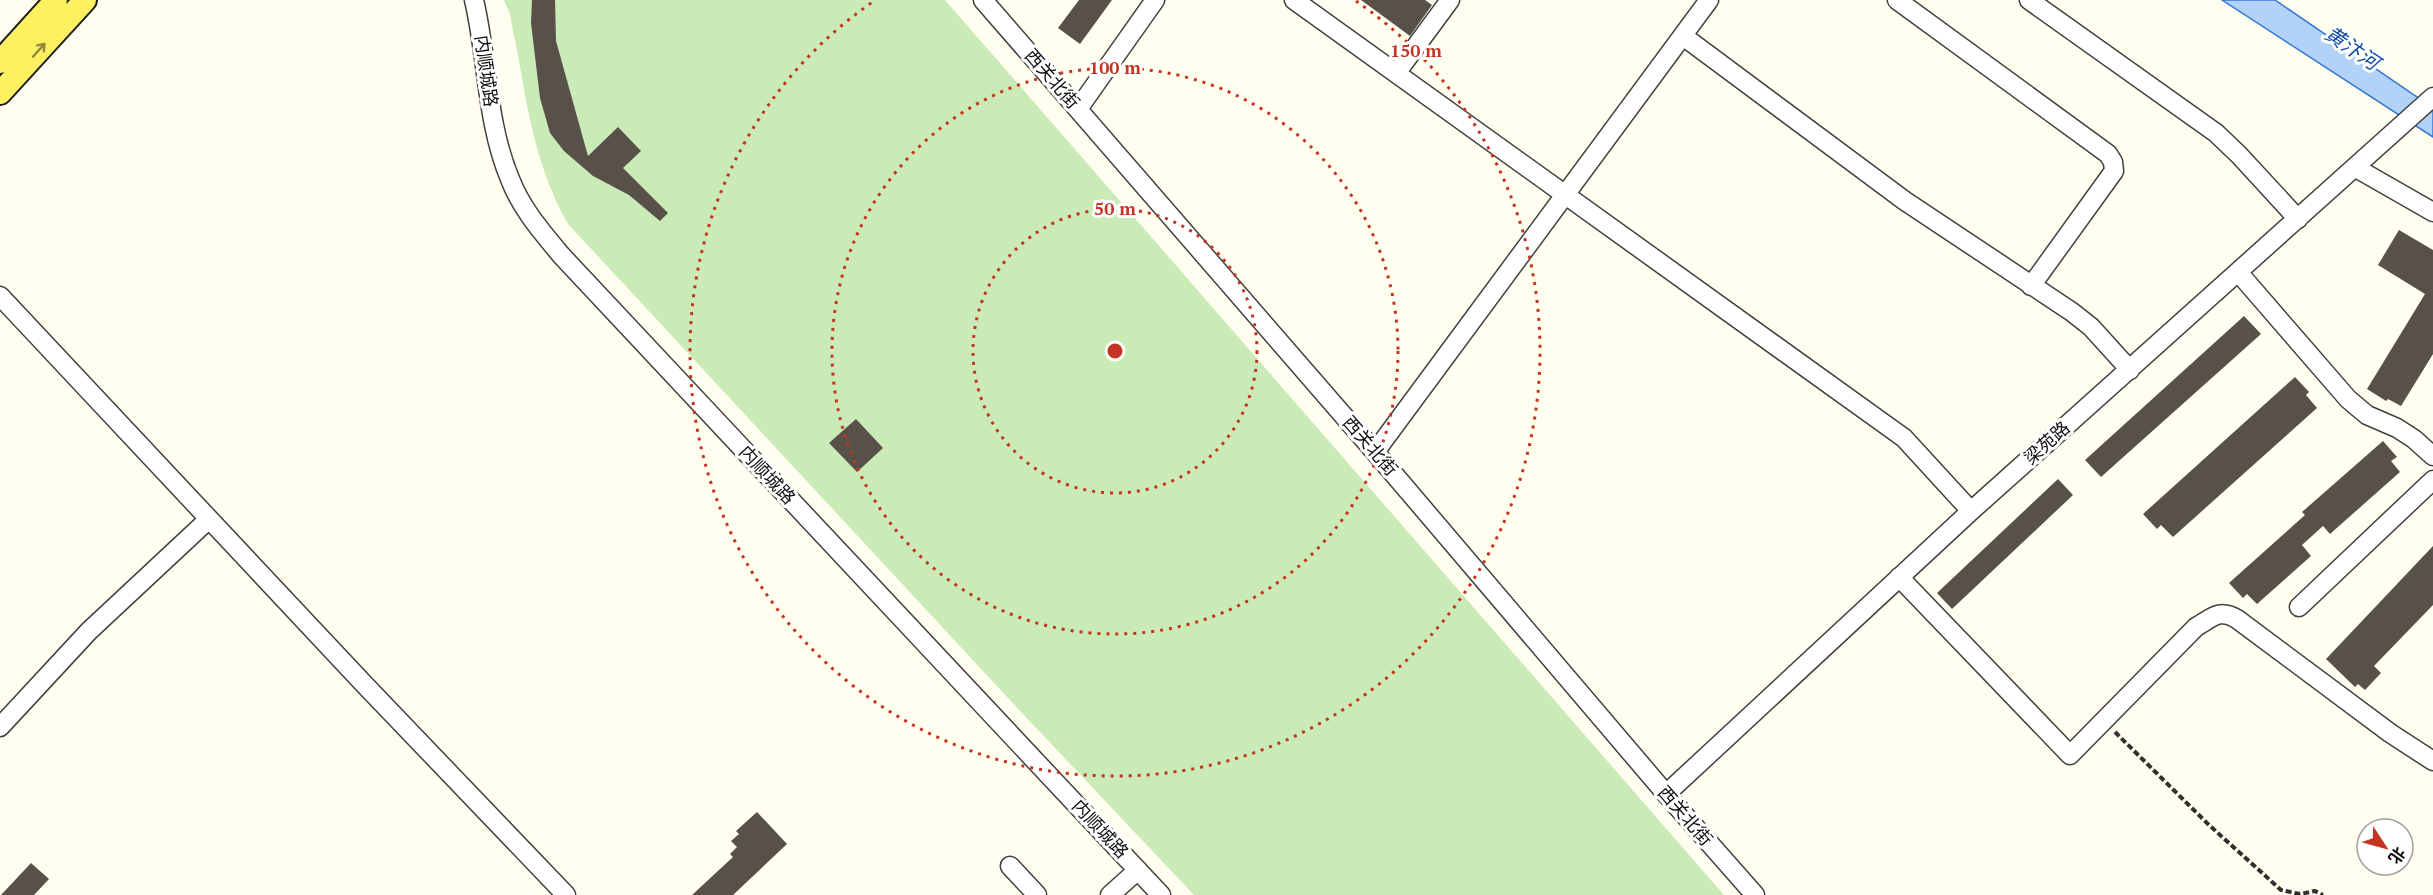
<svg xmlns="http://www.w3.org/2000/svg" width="2433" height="895" font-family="'PT Serif','Noto Sans SC',serif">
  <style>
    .green { fill: #caebb7 }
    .water { fill: #b2d2f8; stroke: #367ad2; stroke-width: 1.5 }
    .building { fill: #57514a }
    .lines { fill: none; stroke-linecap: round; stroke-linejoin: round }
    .minor-casing { stroke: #414141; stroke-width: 21 }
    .major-casing { stroke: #1f1f1f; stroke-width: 26 }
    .path { stroke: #303030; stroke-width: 4; stroke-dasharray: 6 3; stroke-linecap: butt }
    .minor { stroke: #fff; stroke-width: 18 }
    .major { stroke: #fdf061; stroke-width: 22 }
    .oneway { stroke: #918a3c }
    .ring { fill: none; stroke: #c33421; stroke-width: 3; stroke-dasharray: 3 6 }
    .labels { text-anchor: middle; stroke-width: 6; stroke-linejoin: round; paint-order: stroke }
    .street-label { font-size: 18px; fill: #0e0e0e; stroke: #fff }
    .water-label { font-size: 20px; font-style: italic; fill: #134da5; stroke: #fff }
    .centre { fill: #c33421; stroke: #fff; stroke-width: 3 }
    .ring-label { font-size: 18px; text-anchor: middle; font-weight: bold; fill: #c33421; stroke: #fff; stroke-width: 6; stroke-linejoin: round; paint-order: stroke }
  </style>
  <rect width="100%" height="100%" fill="#fffeef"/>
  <path class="green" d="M504,0H945L1724,895H1194L1022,713L568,224C542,178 531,130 522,78C519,56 513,35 510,14Z"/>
  <path class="water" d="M2222,0H2275L2433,108V137Z"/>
  <path class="building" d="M532,0H555L556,41L588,156L618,127L641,151L623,168L668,213L660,221L629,195L593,176L564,151L550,133L540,98L531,23Z
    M1079,0H1112L1080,44L1058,28Z
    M1361,0H1425L1432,5L1410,36Z
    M2399,230L2433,250V354L2401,406L2388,399L2386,401L2367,389L2425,294L2378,265Z
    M2244,316L2261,334L2101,477L2085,460Z
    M2295,377L2309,392L2306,395L2317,408L2173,537L2161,525L2157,529L2143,514Z
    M856,419L883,448L857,472L829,443Z
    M2383,441L2397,457L2391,461L2400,472L2330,534L2323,526L2302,545L2311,556L2257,604L2247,594L2243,598L2229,583L2305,515L2302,512Z
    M2058,479L2073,495L1952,609L1937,593Z
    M2433,546V605L2374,666L2381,673L2365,690L2358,684L2355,687L2326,659Z
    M757,812L787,844L733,895H692L733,857L730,854L737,847L731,841L739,834L736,831Z
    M31,863L49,879L34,895H1Z"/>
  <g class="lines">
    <defs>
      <path id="minor" d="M474,0C488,59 486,122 510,179C521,208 541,231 561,255L1161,895
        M983,0L1375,452L1666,794L1755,895
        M1294,0L1904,438L1971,511
        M1897,0L2108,154L2113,162L2114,171L2031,286
        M2029,0L2216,133L2239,155L2298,219
        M1683,36L1905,201L2072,312L2091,327L2130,370
        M1397,72L1450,0
        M1078,109L1155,0
        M2356,168L2433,212
        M2238,272L2348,399L2367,415L2397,428L2414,439L2433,456
        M0,296L363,683L566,895
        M1375,452L1709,0
        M1899,577L2070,755L2196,627C2212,618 2219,608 2237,619L2390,733L2433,761
        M2299,607L2433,480
        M0,727L89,631L209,519
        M1666,794L1971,511L2433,97
        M1010,866L1037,895
        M1110,895L1138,870"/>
      <path id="major" d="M0,62L56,0
        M0,93L85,0"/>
    </defs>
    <use href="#minor" class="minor-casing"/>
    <use href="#major" class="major-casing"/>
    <path class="path" d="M2115,732L2209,825L2281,890L2300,894L2315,891L2323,895"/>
    <use href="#minor" class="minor"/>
    <use href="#major" class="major"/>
  </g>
  <defs><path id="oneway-shaft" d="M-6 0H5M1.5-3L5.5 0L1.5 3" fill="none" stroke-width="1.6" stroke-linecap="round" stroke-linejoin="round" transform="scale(1.5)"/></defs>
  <use class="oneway" href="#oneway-shaft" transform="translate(39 50) rotate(-48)"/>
  <g class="ring">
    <circle cx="1115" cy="351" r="142"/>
    <circle cx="1115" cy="351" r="283"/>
    <path d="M1356 1A425 425 0 1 1 874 1"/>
  </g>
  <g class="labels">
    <g class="street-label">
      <text transform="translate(486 71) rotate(82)" y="6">内顺城路</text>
      <text transform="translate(1052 79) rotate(49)" y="6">西关北街</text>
      <text transform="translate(2047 443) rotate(-42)" y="6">梁苑路</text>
      <text transform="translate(1370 446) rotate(49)" y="6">西关北街</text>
      <text transform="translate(767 475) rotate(47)" y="6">内顺城路</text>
      <text transform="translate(1685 816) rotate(49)" y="6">西关北街</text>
      <text transform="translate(1100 829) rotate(47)" y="6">内顺城路</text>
    </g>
    <g class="water-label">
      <text transform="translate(2352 48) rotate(34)" y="7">黄汴河</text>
    </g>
  </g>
  <circle cx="1115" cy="351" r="9" class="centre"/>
  <g class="ring-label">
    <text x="1416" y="57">150 m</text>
    <text x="1115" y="74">100 m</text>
    <text x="1115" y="215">50 m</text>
  </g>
  <g transform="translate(2385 847) rotate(126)"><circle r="28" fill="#ffffff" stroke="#9f9f9f" stroke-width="1.5"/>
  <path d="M0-4.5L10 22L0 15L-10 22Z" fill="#c33421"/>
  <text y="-9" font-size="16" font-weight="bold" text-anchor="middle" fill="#0e0e0e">北</text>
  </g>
</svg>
